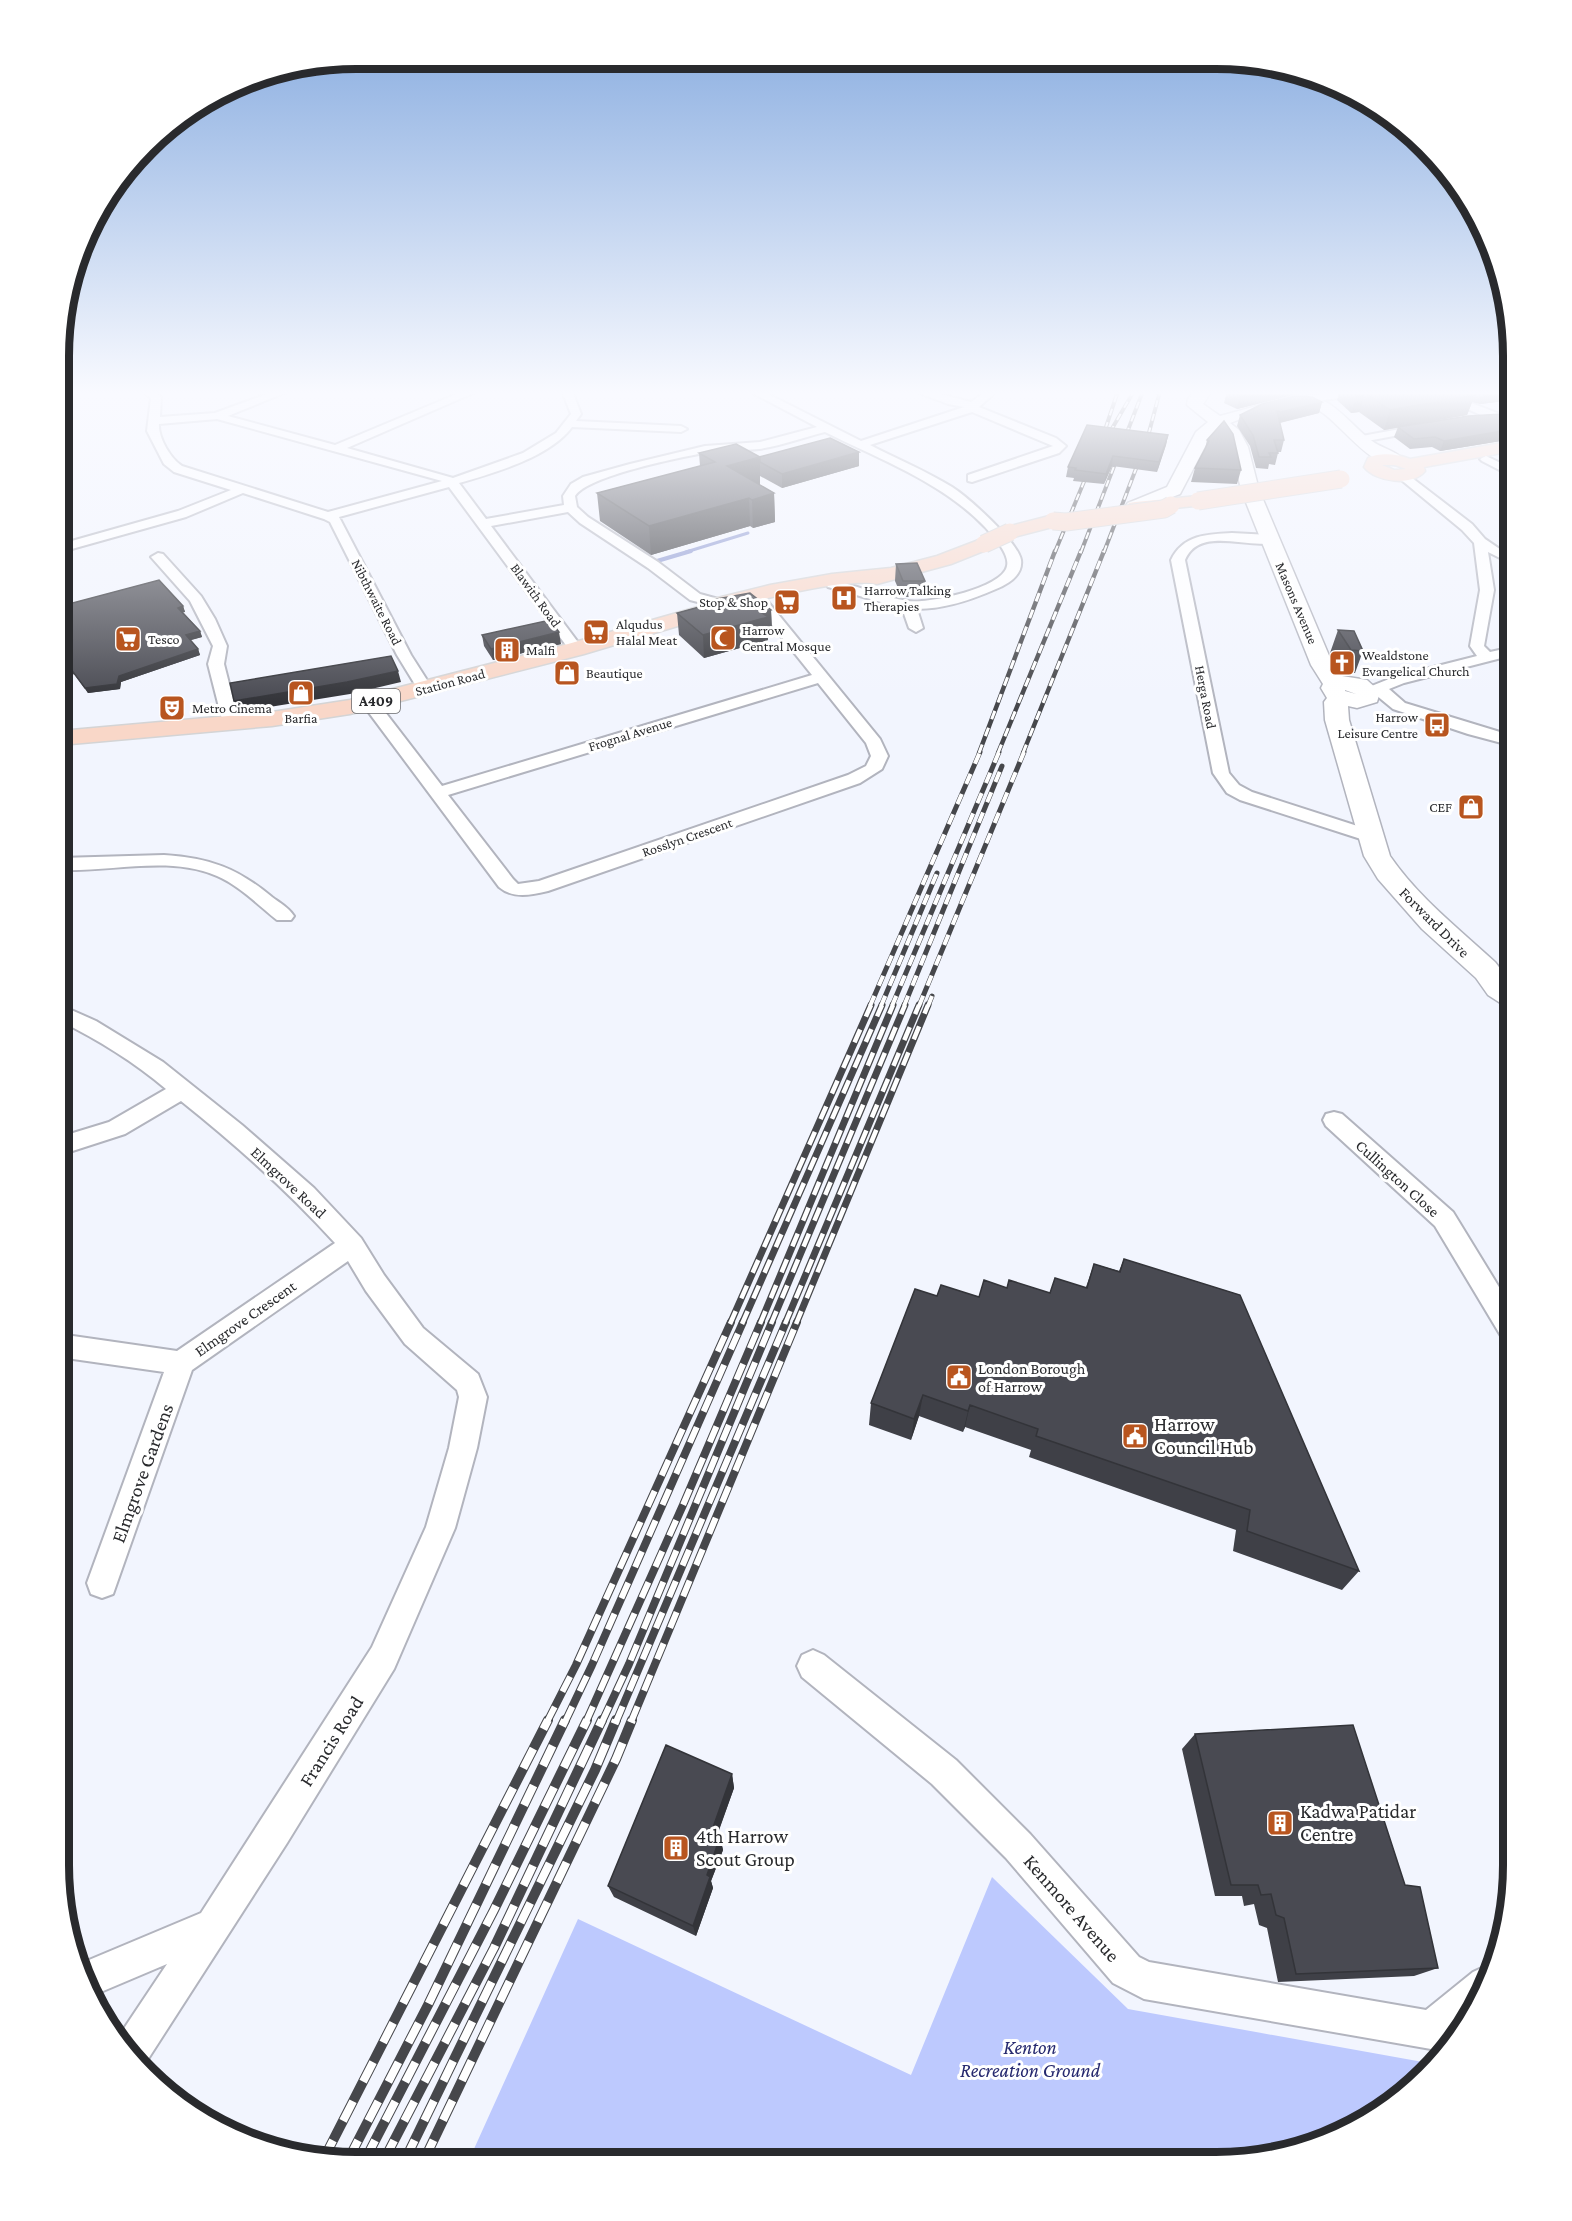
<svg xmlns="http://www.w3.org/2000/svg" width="1572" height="2221" font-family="'Crimson Pro',serif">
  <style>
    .green { fill: #bdc9fe }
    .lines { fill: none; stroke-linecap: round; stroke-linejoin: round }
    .stream-far1 { stroke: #8995d0; stroke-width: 3 }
    .stream { stroke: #8995d0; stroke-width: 4 }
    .street-casing { stroke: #b2b4be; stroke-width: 4 }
    .secondary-casing { stroke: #b2b4be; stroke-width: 3 }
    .primary-casing { stroke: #d4d4d5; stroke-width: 3 }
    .street { fill: #fff; fill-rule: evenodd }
    .secondary { fill: #fff; fill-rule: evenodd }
    .primary { fill: #f9d7c8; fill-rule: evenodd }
    .rail-far5-casing { stroke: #46474b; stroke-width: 4 }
    .rail-far4-casing { stroke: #46474b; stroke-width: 4.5 }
    .rail-far3-casing { stroke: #46474b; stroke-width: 5 }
    .rail-far2-casing { stroke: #46474b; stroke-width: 7 }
    .rail-far1-casing { stroke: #46474b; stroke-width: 8 }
    .rail-casing { stroke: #46474b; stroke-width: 10 }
    .rail-far5 { stroke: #fff; stroke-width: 2; stroke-dasharray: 7; stroke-linecap: butt }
    .rail-far4 { stroke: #fff; stroke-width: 3; stroke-dasharray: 9; stroke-linecap: butt }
    .rail-far3 { stroke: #fff; stroke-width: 4; stroke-dasharray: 11; stroke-linecap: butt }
    .rail-far2 { stroke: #fff; stroke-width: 4.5; stroke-dasharray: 14; stroke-linecap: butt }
    .rail-far1 { stroke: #fff; stroke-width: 6; stroke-dasharray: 17; stroke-linecap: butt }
    .rail { stroke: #fff; stroke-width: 8; stroke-dasharray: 22; stroke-linecap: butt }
    .primary-bridge-casing { stroke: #d4d4d5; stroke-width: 19; stroke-linecap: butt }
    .primary-bridge { stroke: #f9d7c8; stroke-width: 17 }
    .wall { fill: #3f4047 }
    .shaded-wall { fill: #333439 }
    .building { fill: #494a52; stroke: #333439; stroke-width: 1.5 }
    .labels { text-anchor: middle; stroke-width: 6; stroke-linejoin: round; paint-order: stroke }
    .far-poi-label { font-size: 14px; fill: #292a2d; stroke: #fff; text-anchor: start }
    .far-street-label { font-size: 14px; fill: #292a2d; stroke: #fff }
    .shield { fill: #fff; stroke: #696a6c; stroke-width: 1.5 }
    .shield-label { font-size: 15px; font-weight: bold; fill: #292a2d }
    .street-label { font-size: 16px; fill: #292a2d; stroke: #fff }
    .poi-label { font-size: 16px; fill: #292a2d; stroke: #fff; text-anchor: start }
    .near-poi-label { font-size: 20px; fill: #292a2d; stroke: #fff; text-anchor: start }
    .near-street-label { font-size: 20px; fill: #292a2d; stroke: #fff }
    .near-park-label { font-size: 20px; font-style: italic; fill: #26296f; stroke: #fff }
    .rim { fill: none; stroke: #292a2d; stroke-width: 8 }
  </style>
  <rect width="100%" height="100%" fill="#f2f5fe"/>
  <path class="green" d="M992,1877L1128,2009L1434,2064L1412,2089L1347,2132L1275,2157L1217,2162L469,2160L578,1919L911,2075Z"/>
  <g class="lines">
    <path class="stream-far1" d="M686,552L748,533"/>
    <path class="stream" d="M657,561L691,551"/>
    <defs>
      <path id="street" d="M142,391H154L161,397L160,417L215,413L275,391H289L228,416L335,445L464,391H478L347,448L453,478L523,453L556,433L571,414L562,391H572L581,414L576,421L681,426L687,429L681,432L572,427C550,457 494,473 459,483L486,519L564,505L563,496L571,484L583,477L630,464L705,446L760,442L817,427L749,391H762L861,441L964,407L948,404L914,391H929L971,402L986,391H997L979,407L1056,438L1066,446L1059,453L972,482L968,481V475L1053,446L972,412L870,445C897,459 926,471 952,487C968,497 1018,542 1021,560C1023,575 1008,584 996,589C971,600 944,609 917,609L923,628L916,632L909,628L902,608L828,587L826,584L833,580C858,586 883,597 908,601C928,604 1003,588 1007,566C1010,554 993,536 985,527C942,482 879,459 825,432C804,437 781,446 759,449C740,451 722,450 704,453C677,458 588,476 575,496L577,507L588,517L658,562L700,594L722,600L724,603L722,606L717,607L690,600L648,568L580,523L568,512L491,526L583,649L576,653L571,652L449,487L339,517L411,655L432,688L424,693L419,691L397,655L330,522L324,519L243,493L186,517L61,552V544L178,511L231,490L174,472L164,464L147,431L151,398ZM217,419L442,481L328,512L182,466C171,459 158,438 159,424Z
        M1346,391H1374L1369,394L1308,402L1303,399L1308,396Z
        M1426,391H1440L1513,419V425L1481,415Z
        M1427,424L1431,425V429L1362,442L1356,439L1362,436Z
        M1486,456L1513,469V477L1482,461L1480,459Z
        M1403,471L1472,524L1485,539L1507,554L1500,558L1488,552L1494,590L1484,646L1490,652L1513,647V655L1404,683L1389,689L1405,703L1513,736V746L1468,734L1393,709L1376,695L1369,697L1361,692L1364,689L1394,677L1477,656L1470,646L1480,590L1474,543L1462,530L1399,478L1397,475Z
        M1232,533L1270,535L1276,539C1260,555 1201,522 1185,560L1229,773L1239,785L1252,792L1376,832L1379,836L1376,840H1364L1240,800L1227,793L1213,773L1171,560C1183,535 1207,534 1232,533Z
        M158,553L163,554L201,596L215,619L227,646L224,664L239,723L237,726L231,728L223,723L208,664L213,646L190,601L151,557Z
        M755,591L760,592L880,739L888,756L882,769L860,783L548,891C531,895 513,899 499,887L361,702L369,697L375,699L442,786L812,675L748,595ZM818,683L866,743L871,756L866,766L848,775L539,881L518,884L513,879L448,795Z
        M164,855C210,858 237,868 272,897C280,903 289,908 294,916L291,920H277C258,905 240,886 217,876C170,855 111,872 60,870V858Z
        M60,1005L96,1021L163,1062L242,1125L314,1188L361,1238L384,1275L423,1328L478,1374L487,1397L477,1448L455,1528L394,1669L287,1843L141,2070L132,2061L117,2039L167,1964L89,1997L77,1965L201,1913L372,1647L426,1527L449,1448L459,1397L457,1390L405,1344L366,1291L348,1261L192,1370L113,1594L102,1598L91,1594L87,1583L164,1372L59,1357V1334L177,1351L335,1243C288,1191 236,1145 181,1101L125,1134L60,1155V1137L109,1122L166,1089C134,1062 97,1039 60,1021Z
        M1334,1112L1342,1114L1453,1212L1513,1310V1344L1504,1341L1435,1226L1326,1126L1323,1120L1326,1114Z
        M813,1650L824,1655L956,1760L1030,1834L1139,1957L1149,1962L1426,2010L1473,1972L1486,1966L1493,1970C1476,2004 1469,2033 1431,2049L1144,1999L1113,1983L1006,1858L932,1784L802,1677L797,1666L802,1655Z"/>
      <path id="secondary" d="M1195,391H1212L1203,404L1220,416L1289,397C1331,390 1343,419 1372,441C1381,448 1397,451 1404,460L1401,464C1368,472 1337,414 1310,406C1291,400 1249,416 1230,423L1239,430L1248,447L1259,490L1333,665L1342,676L1367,680L1380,692L1377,702L1357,708L1348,706L1349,720L1390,856C1419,898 1458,928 1495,962C1501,969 1505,978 1513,983V1007L1502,1004L1488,995L1476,978L1422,929L1378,879L1364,856L1325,720L1324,702L1327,698L1321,688L1323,684L1311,665L1241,490L1232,447L1226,436L1218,429L1211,435L1180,494L1134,512L1128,511L1125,507L1128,503L1167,487L1196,432L1208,422L1187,405L1188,399ZM1345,690L1356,694L1345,691Z"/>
      <path id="primary" d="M1513,441V451L1424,467L1425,471C1412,487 1376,482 1364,467L1368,458C1381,452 1397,454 1410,459ZM1382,465H1395L1406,469L1394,470Z
        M1198,496L1204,497L1207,501L1204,505L1135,512L1129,511L1126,507L1129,503L1135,502Z
        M1053,515L1060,517L1062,521L1060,525L1010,538L1003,536L1001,532L1003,528Z
        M984,538L991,540L994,544L991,548L951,564L877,584C847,577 763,599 731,607L728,611L584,654L350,714L272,726L60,745V731L272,712L350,700L568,644L698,607L701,602L770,585L832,574L891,568L937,556Z"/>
    </defs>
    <use href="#street" class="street-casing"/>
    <use href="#secondary" class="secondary-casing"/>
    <use href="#primary" class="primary-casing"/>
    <use href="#street" class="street"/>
    <use href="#secondary" class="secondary"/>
    <use href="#primary" class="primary"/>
    <defs>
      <path id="rail-far5" d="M1110,432L1134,391
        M1101,442L1118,391
        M1055,552L1090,467
        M1081,552L1143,391
        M1104,552L1147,440L1160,391"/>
      <path id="rail-far4" d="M979,753L1055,551
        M998,753L1081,551
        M1023,753L1104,551"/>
      <path id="rail-far3" d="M870,1006L980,752
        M881,1006L937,873
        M892,1006L999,752
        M904,1006L1002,766
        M919,1006L1024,752
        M928,1006L932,996"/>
      <path id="rail-far2" d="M730,1324L871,1005
        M742,1324L882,1005
        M760,1324L893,1005
        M771,1324L905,1005
        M785,1324L919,1005
        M796,1324L928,1005"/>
      <path id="rail-far1" d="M547,1722L576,1665L731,1322
        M565,1722L592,1665L743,1322
        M586,1722L683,1505L761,1322
        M602,1722L629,1664L772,1322
        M616,1722L786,1322
        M631,1722L797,1322"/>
      <path id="rail" d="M323,2160L548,1720
        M348,2160L428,2005L565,1720
        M365,2160L494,1910L587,1720
        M384,2160L494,1948L602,1720
        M405,2160L595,1770L616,1720
        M424,2160L616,1759L632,1720"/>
    </defs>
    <use href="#rail-far5" class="rail-far5-casing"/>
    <use href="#rail-far4" class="rail-far4-casing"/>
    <use href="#rail-far3" class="rail-far3-casing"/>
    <use href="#rail-far2" class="rail-far2-casing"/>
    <use href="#rail-far1" class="rail-far1-casing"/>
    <use href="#rail" class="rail-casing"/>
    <use href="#rail-far5" class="rail-far5"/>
    <use href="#rail-far4" class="rail-far4"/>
    <use href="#rail-far3" class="rail-far3"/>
    <use href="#rail-far2" class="rail-far2"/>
    <use href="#rail-far1" class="rail-far1"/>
    <use href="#rail" class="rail"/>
    <defs>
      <path id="primary-bridge" d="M1198,501L1341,479
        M1053,521L1066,522L1164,509L1171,505
        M984,544L1010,532"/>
    </defs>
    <use href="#primary-bridge" class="primary-bridge-casing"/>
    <use href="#primary-bridge" class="primary-bridge"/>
  </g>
  <path class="wall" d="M1227,391H1298L1297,394L1237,409L1224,403Z
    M1340,391H1513V400L1480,404L1472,402L1467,415L1384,430L1359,412L1351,413L1337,400Z
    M1322,402L1319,413L1280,423L1284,440L1281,452H1278V453L1275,465L1269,464L1268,469L1256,468L1250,446L1237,426L1240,415Z
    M1513,417V439L1440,451L1432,447L1410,449L1394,437L1398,427Z
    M1224,421L1241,470L1237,484L1191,482L1195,468L1205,449L1207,440Z
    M1168,435L1166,445L1157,472L1112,466L1104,484L1073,481L1074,478L1066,477L1068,467Z
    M859,452V466L782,488L760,476V485L774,493L775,522L753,528L750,526L651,555L600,521L597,493L700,466L699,453L759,457Z
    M896,564L925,581L924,597H902L895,581Z
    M711,600L771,610L772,632L768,633V640L704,658L679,635L677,613L712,603Z
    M61,606H183L185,612H183L200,631L202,637L190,640L198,649L200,655L121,682L120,689L88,693L74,674L66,677L61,670Z
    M1338,630L1363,651L1355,673H1342L1330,653Z
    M482,635L561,644L493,660L484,646Z
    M1124,1259L1359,1571L1342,1590L1233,1551L1236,1530L1029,1457L1031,1450L965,1427L963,1432L919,1416L911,1440L869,1425L871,1403L937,1296L979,1297L1007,1288L1050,1293L1086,1287L1094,1264L1119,1271Z
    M1195,1734L1405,1885L1438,1968L1414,1976L1278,1982L1267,1928L1259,1925L1254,1904L1244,1906L1242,1896H1215L1182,1749Z
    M732,1774L734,1788L717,1836L720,1837L723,1850L711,1881L713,1888L696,1936L614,1897L608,1886Z"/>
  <path class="shaded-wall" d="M1256,391H1298L1297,394L1237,409L1240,395Z
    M1455,391H1465L1462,397L1475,395L1467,415L1384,430L1390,410Z
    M1485,391H1513V400L1480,404Z
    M1357,393H1365L1359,412L1351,413Z
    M1322,402L1319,413L1278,423L1281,412Z
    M1513,429V439L1440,451L1444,441Z
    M1168,435L1166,445L1157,472L1159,462Z
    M859,452V466L782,488V474Z
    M1113,456L1112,466L1104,484L1106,474Z
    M760,457V485L727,466Z
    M774,493L775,522L753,528L752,500Z
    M749,498L750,526L651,555L649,526Z
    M183,606L185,612L180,613L178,608Z
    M771,610L772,632L768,633V640L704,658L703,635L762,613Z
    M200,631L202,637L188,641L186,635Z
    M559,632L561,644L493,660L491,649Z
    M198,649L200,655L121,682L120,689L88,693L85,688Z
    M71,669L74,674L66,677L63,671Z
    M398,671L401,682L350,694L239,712L234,701Z
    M923,1395L919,1416L911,1440L914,1419Z
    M970,1405L965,1427L963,1432L968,1411Z
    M732,1774L734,1788L713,1846L711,1833Z
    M720,1837L723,1850L711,1881L713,1888L696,1936L693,1926L707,1875Z"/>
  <path class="building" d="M1231,391H1256L1240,395Z
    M1354,391H1461L1475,395L1390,410L1365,393H1357Z
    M1295,396L1312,397L1322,402L1281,412L1277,411L1284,440H1274L1278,453H1269L1271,457H1259L1253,435L1240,415L1262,404Z
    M1503,414L1513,417V429L1444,441L1435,437L1414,439L1398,427L1468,416Z
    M1224,421L1233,434L1241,470L1195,468L1209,441L1207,440Z
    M1087,425L1168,435L1159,462L1113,456L1106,474L1075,470L1076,468L1068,467Z
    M830,438L859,452L782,474L760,462V457H759Z
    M736,444L760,457L727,466L774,493L752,500L749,498L649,526L597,493L715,462L699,453Z
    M917,563L925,581H903L896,564Z
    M159,580L183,606L178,608L200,631L186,635L198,649L119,676L117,684L85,688L71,669L63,671L61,668V606Z
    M750,593L771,610L762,613L768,617L703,635L677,613L714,603L711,600Z
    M550,620L559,632L491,649L482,635Z
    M1338,630L1354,631L1363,651L1351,650Z
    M391,656L398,671L347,682L234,701L230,683Z
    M1124,1259L1240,1295L1359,1571L1247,1531L1250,1510L1036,1436L1038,1429L970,1405L968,1411L923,1395L914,1419L871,1403L915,1289L937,1296L941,1285L979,1297L984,1280L1007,1288L1009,1280L1050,1293L1055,1278L1087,1288L1094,1264L1120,1272Z
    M1353,1725L1405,1885L1420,1887L1438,1968L1296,1974L1284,1918L1276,1915L1271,1894L1261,1895L1258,1885H1231L1195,1734Z
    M666,1745L732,1774L711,1833L720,1837L707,1875L710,1877L693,1926L608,1886Z"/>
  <linearGradient id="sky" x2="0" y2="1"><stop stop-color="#82a8de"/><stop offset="0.56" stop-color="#f9faff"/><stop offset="1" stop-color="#f9faff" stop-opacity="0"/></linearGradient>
  <rect width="1572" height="702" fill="url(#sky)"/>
  <defs>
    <symbol id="hospital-square" viewBox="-11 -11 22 22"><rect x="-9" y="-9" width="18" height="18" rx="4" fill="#b8551f" stroke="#fff"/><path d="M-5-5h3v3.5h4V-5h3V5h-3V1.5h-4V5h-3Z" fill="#fff"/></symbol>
    <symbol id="supermarket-square" viewBox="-11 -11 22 22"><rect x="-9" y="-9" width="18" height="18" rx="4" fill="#b8551f" stroke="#fff"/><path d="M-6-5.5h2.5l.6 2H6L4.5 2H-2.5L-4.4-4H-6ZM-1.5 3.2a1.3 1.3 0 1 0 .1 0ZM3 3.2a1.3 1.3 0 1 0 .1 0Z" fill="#fff"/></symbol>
    <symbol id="mosque-square" viewBox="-11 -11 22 22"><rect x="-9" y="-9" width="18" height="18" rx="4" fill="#b8551f" stroke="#fff"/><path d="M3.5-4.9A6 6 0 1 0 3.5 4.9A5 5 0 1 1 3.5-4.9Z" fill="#fff"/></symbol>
    <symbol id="building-square" viewBox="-11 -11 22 22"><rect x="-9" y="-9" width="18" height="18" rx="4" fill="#b8551f" stroke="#fff"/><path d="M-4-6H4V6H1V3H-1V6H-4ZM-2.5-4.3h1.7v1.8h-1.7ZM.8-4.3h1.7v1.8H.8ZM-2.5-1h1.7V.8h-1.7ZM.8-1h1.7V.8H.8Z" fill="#fff"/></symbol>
    <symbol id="church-square" viewBox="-11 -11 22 22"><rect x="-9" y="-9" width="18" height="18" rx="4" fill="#b8551f" stroke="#fff"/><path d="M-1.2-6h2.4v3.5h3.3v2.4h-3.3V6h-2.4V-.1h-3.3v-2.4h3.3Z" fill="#fff"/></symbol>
    <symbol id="shop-square" viewBox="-11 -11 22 22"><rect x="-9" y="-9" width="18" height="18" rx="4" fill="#b8551f" stroke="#fff"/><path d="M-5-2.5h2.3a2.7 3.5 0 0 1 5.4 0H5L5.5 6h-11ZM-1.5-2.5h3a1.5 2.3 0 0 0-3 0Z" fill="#fff"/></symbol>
    <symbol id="theatre-square" viewBox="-11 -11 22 22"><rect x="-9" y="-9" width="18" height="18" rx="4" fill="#b8551f" stroke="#fff"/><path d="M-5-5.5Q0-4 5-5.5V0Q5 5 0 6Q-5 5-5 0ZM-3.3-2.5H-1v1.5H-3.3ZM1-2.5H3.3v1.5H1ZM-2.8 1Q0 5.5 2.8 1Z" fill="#fff"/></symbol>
    <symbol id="bus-square" viewBox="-11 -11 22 22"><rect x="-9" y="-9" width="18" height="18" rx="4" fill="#b8551f" stroke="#fff"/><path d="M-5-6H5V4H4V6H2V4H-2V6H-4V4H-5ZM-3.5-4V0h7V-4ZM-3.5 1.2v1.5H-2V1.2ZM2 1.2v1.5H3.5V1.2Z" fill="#fff"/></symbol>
    <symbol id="civic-square" viewBox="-11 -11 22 22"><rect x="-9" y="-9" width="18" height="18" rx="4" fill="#b8551f" stroke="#fff"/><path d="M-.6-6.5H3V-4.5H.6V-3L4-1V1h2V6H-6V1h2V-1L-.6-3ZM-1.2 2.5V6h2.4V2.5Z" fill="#fff"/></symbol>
  </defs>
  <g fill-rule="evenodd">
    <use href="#hospital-square" x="829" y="583" width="30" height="30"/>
    <use href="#supermarket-square" x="772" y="587" width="30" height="30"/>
    <use href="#supermarket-square" x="581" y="617" width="30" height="30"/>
    <use href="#mosque-square" x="708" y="623" width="30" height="30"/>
    <use href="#supermarket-square" x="113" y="624" width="30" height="30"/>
    <use href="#building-square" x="492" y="635" width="30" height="30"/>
    <use href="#church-square" x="1327" y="648" width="30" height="30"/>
    <use href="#shop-square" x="552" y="658" width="30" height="30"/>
    <use href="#shop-square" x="286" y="678" width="30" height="30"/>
    <use href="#theatre-square" x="157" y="693" width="30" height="30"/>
    <use href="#bus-square" x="1422" y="710" width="30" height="30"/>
    <use href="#shop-square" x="1456" y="792" width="30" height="30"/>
    <use href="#civic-square" x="944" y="1362" width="30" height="30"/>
    <use href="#civic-square" x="1120" y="1421" width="30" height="30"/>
    <use href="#building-square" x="1265" y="1808" width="30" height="30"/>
    <use href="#building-square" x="661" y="1833" width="30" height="30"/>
  </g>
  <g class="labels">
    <g class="far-poi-label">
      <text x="864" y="595">Harrow Talking<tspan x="864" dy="16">Therapies</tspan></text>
      <text x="768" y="607" text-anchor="end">Stop &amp; Shop</text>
      <text x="616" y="629">Alqudus<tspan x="616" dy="16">Halal Meat</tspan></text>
      <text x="742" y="635">Harrow<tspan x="742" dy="16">Central Mosque</tspan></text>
      <text x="148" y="644">Tesco</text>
      <text x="526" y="655">Malfi</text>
      <text x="1362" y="660">Wealdstone<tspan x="1362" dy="16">Evangelical Church</tspan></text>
      <text x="586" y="678">Beautique</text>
      <text x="192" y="713">Metro Cinema</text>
      <text x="1418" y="722" text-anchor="end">Harrow<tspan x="1418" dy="16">Leisure Centre</tspan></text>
      <text x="301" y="723" text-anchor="middle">Barfia</text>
      <text x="1452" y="812" text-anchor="end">CEF</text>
    </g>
    <g class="far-street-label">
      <text transform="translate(536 595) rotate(54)" y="5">Blawith Road</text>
      <text transform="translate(377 602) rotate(63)" y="5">Nibthwaite Road</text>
      <text transform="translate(1297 603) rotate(67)" y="5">Masons Avenue</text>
      <text transform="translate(450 682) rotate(-15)" y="5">Station Road</text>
      <text transform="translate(1206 697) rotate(79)" y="5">Herga Road</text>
      <text transform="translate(630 734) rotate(-17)" y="5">Frognal Avenue</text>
      <text transform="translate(687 837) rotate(-19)" y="5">Rosslyn Crescent</text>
    </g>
    <rect class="shield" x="352" y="689" width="48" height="24" rx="4.5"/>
    <g class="shield-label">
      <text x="376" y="706">A409</text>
    </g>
    <g class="street-label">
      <text transform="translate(1435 922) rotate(45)" y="6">Forward Drive</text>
      <text transform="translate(1398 1178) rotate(42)" y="6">Cullington Close</text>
      <text transform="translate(289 1182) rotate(43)" y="6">Elmgrove Road</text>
      <text transform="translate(245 1318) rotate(-35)" y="6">Elmgrove Crescent</text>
    </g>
    <g class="poi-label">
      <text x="978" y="1374">London Borough<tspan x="978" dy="18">of Harrow</tspan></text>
    </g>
    <g class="near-poi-label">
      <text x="1154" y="1431">Harrow<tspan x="1154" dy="23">Council Hub</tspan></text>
      <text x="1300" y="1818">Kadwa Patidar<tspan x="1300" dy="23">Centre</tspan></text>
      <text x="696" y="1843">4th Harrow<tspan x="696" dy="23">Scout Group</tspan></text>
    </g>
    <g class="near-street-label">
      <text transform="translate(142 1473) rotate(-70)" y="7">Elmgrove Gardens</text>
      <text transform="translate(331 1741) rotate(-58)" y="7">Francis Road</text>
      <text transform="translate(1072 1908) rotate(49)" y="7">Kenmore Avenue</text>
    </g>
    <g class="near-park-label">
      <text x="1030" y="2054">Kenton<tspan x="1030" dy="23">Recreation Ground</tspan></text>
    </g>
  </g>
  <path d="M0 0H1572V2221H0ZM356 69H1216A287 287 0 0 1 1503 356V1865A287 287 0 0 1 1216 2152H356A287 287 0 0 1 69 1865V356A287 287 0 0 1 356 69Z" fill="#fff" fill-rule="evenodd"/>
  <path class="rim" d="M356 69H1216A287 287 0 0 1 1503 356V1865A287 287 0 0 1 1216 2152H356A287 287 0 0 1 69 1865V356A287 287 0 0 1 356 69Z"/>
</svg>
